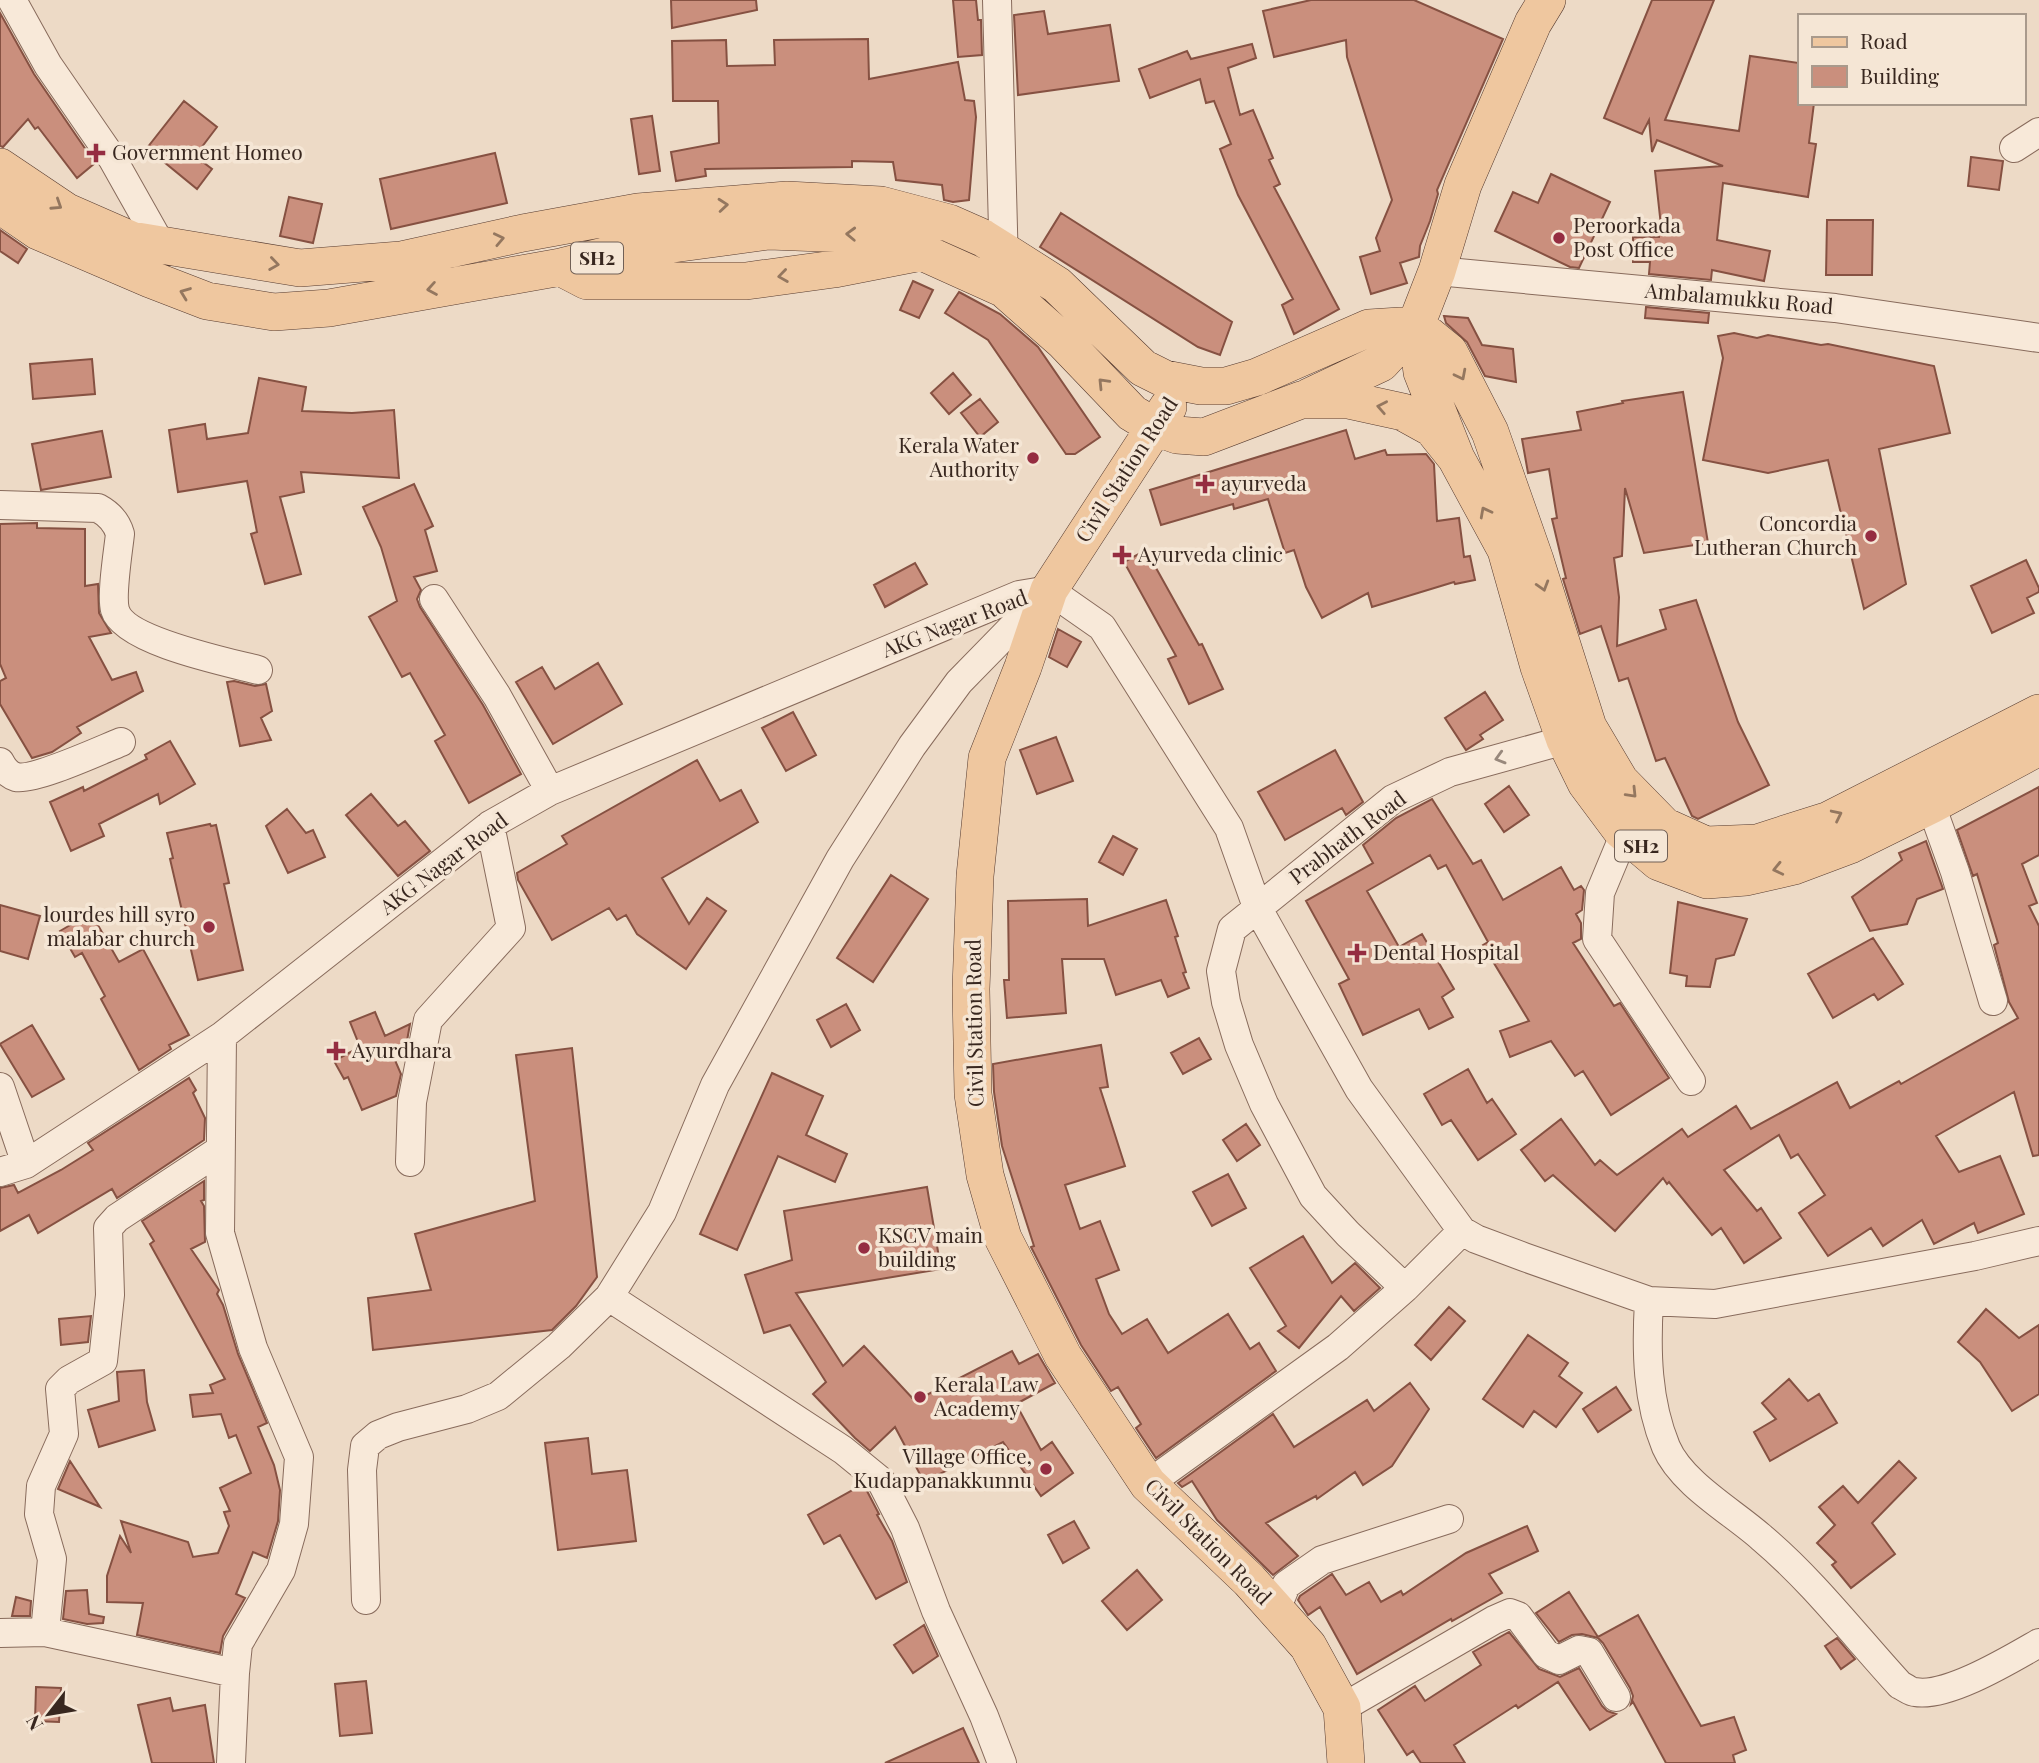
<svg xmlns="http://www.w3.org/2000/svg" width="2039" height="1763" font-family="'Playfair Display',serif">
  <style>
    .building { fill: #ca8f7d; stroke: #865142; stroke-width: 2 }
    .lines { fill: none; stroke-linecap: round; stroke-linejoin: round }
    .minor-casing { stroke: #886b5c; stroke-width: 30 }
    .major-casing { stroke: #563b30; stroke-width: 38 }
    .minor { stroke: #f8e9d9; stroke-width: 28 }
    .major { stroke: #efc79f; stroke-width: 37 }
    .oneway { stroke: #94775f }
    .oneway2 { stroke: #98887c }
    .poi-dot { fill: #952d41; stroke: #f5e6d5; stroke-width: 2.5 }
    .labels { text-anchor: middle; stroke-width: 7; stroke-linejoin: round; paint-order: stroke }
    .shield { fill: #f5e6d5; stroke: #716056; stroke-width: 2 }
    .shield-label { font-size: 19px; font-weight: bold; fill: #38271f }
    .poi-label { font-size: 21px; fill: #38271f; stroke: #f5e6d5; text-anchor: start }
    .street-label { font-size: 21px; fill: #38271f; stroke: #f5e6d5 }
  </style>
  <rect width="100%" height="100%" fill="#eddac6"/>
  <path class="building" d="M671,0H756L757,10L672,28Z
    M953,0H976L978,20H981L982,55L958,57Z
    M1311,0H1414L1503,39L1437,190L1438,194L1430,221L1420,246L1419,257L1400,263L1407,283L1371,294L1360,257L1380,251L1376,238L1392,200L1347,57L1346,40L1274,57L1263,11Z
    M1652,0H1714L1665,120L1739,131L1750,56L1799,63V103H1814L1809,143L1816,144L1808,197L1723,183L1717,240L1770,251L1764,281L1712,270L1711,280L1649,274L1650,262H1633V237H1659V225L1661,226L1655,171L1723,166L1657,140L1652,152L1649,120L1642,134L1604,118Z
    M1044,11L1048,34L1110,25L1119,81L1018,95L1014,15Z
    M0,13L34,74L95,163L77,178L38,127L35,129L28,119L3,147L0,146Z
    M868,39L869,79L958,62L965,100L974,101L976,117L969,200L953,202L944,200L942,185L896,180L893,162L852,161V167L705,169L706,176L676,181L671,152L719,143L718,101H673L672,41L726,40L727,66L775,65L774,40Z
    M1252,44L1256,58L1228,68L1240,115L1253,110L1273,158L1269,160L1280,184L1274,187L1339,309L1294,334L1282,305L1293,299L1238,195L1220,149L1231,144L1214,101L1206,103L1200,79L1150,98L1139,69L1187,51L1191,59Z
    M184,101L217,127L195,156L212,169L197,189L147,148Z
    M652,116L660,171L639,174L631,119Z
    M495,153L507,203L391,229L380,179Z
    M1971,157L2003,161L1999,190L1968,186Z
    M1551,174L1610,202L1579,268L1570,267L1495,231L1513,192L1538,203Z
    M289,197L322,204L313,243L280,236Z
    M1061,213L1232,322L1220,355L1198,347L1040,247Z
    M1827,220H1873L1872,275H1826Z
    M0,230L27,249L18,263L0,251Z
    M913,281L933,290L919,318L900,310Z
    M959,292L1000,314L1038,347L1100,437L1075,454H1066L988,340L945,313Z
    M1646,307L1709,313L1708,323L1645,318Z
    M1444,316L1468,318L1482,345L1513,349L1516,382L1485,376L1467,342L1446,323Z
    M1734,333L1757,338L1768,335L1821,345L1828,344L1934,366L1950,433L1879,449L1906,584L1864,609L1828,460L1768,473L1703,460L1723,358L1718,336Z
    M92,359L95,394L33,399L30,364Z
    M953,373L971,395L949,414L931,393Z
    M259,378L306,387L302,411L352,413L394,410L399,478L301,472L304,492L280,497L301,574L265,584L251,534L257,532L247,481L178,492L169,430L205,424L207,439L248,433Z
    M1683,392L1708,543L1644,553L1625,488L1622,556L1614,558L1619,597L1617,646L1666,629L1660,610L1696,600L1738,722L1769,785L1698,819L1692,816L1665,758L1656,761L1628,678L1619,681L1601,626L1580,634L1563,579L1566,578L1552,519L1557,518L1549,469L1528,473L1522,439L1581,430L1577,412L1623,403L1622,401Z
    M980,399L998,422L980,437L961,413Z
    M1346,430L1355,459L1385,450L1387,455L1426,454L1434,464L1437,521L1459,518L1464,557L1470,556L1475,580L1455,584L1454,582L1372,607L1368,593L1322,618L1306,587L1294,550L1285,553L1268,499L1234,509L1233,504L1161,525L1150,490Z
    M102,431L111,477L41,490L32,444Z
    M414,484L433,526L425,530L437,571L414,577L421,590L417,599L420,607L483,705L521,774L469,803L435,741L445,735L410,673L402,677L369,617L397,601L381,547L363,507Z
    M37,523V528L85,529V586L98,584L99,613L111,633L89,637L112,680L136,672L143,691L77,727L81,733L52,752L32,758L0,704V681L6,678L0,664V524Z
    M1146,550L1199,645L1202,644L1223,689L1189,704L1168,659L1176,656L1124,562Z
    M2026,560L2039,588V592L2027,598L2034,613L1992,633L1971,586Z
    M915,563L927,584L885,607L874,585Z
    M1058,629L1081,642L1067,667L1049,657Z
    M598,663L622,704L553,744L516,682L542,667L555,689Z
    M234,681L255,686L266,684L272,711L261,718L271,740L240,746L227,682Z
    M1485,692L1503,720L1480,735L1483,739L1466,750L1445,718Z
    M793,712L816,755L786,771L762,728Z
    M1056,737L1073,781L1037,794L1020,750Z
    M170,741L195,784L160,804L158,794L99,824L104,836L71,851L50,802L83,787L84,791L147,759L145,755Z
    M1335,750L1363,802L1346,815L1342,808L1285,840L1258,792Z
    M697,760L720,801L741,790L758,822L662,878L689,924L707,898L726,911L686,969L637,934L626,915L617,920L609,908L552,940L518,880L517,873L567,844L562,836Z
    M1509,786L1529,815L1504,832L1485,804Z
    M2039,787V855L2022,864L2037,903L2029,906L2039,926V1155L2033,1156L2014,1092L1936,1136L1959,1172L2000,1156L2024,1214L1978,1233L1974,1223L1934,1244L1922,1220L1883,1246L1871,1228L1828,1256L1799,1213L1825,1195L1798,1154L1791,1158L1779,1135L1724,1170L1757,1211L1761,1208L1781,1238L1744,1263L1721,1228L1712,1235L1669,1182L1667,1184L1663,1178L1615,1231L1553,1175L1545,1181L1521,1150L1561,1119L1595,1165L1600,1160L1617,1175L1682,1129L1688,1137L1736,1106L1751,1129L1837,1082L1850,1108L1899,1081L1901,1084L2018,1018L2009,1002L1994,945L1998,943L1977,874L1973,876L1957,830Z
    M371,794L398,826L405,821L430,851L398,876L346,815Z
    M1432,799L1473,864L1481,860L1503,900L1561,867L1574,890L1581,886L1584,890L1582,910L1576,914L1581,923V939L1573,943L1614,1006L1620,1003L1669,1078L1611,1115L1583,1071L1575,1076L1551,1041L1510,1057L1500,1031L1529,1021L1483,945L1488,942L1446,865L1438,869L1430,855L1367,891L1399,947L1422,934L1454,989L1442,997L1453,1017L1429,1029L1419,1009L1363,1035L1339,984L1349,979L1306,901L1373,863L1363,845L1396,818Z
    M287,809L306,833L313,830L325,857L288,873L266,826Z
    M210,824L211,826L216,825L229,883L224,884L243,970L198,980L170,859L173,858L167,833Z
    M1113,836L1137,849L1123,875L1099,862Z
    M1926,841L1943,889L1917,899L1907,924L1870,931L1852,897L1902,860L1899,853Z
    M891,875L928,899L873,982L837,958Z
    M1087,899L1088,926L1166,900L1178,936L1175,937L1186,972L1183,973L1189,988L1168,997L1161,980L1116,995L1104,959H1062L1066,1013L1007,1018L1004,980H1009L1008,901Z
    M1678,902L1747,919L1734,955L1716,959L1710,987L1686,986L1687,976L1670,973Z
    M0,905L40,916L28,959L0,951Z
    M91,913L119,962L143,949L189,1035L169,1045L171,1049L139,1070L101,999L105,996L82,953L75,957L60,931Z
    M1873,938L1903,984L1878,1000L1874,994L1833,1018L1808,974Z
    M846,1004L860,1030L831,1047L817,1020Z
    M375,1012L385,1036L410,1024L405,1052L394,1058L401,1074L396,1096L362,1110L348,1077L344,1079L334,1061L360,1047L350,1022Z
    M32,1025L64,1079L32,1097L0,1044Z
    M1199,1038L1211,1059L1183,1074L1171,1053Z
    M1101,1045L1108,1087L1100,1088L1125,1166L1065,1185L1080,1229L1100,1221L1119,1270L1096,1279L1109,1314L1122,1334L1147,1319L1168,1353L1228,1314L1250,1349L1259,1343L1276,1371L1156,1458L1136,1428L1141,1424L1118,1387L1111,1391L1081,1345L1031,1247L1034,1246L1002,1146L994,1092L993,1064Z
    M572,1048L597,1277L576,1306L552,1330L373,1350L368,1298L431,1290L415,1234L535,1201L516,1055Z
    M1468,1069L1487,1103L1492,1099L1516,1134L1478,1160L1451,1120L1442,1125L1424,1094Z
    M772,1073L823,1096L806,1135L847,1154L835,1182L778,1156L737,1250L700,1234Z
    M189,1078L196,1090L193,1093L205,1118L204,1140L117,1198L112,1189L38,1233L29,1215L0,1231V1188L14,1185L18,1193L61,1170L93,1150L88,1143Z
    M1246,1124L1260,1145L1237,1161L1223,1140Z
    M1228,1174L1246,1208L1212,1226L1193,1192Z
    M204,1181V1200L201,1201L204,1206L205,1242L191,1249L219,1290L217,1294L223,1305L238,1354L267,1423L258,1427L274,1465L280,1490L278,1521L267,1558L253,1552L236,1594L245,1598L223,1636L220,1653L137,1635L143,1603L107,1602V1576L120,1536L131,1553L121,1521L188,1542L193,1557L218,1553L229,1526L224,1512L230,1511L220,1488L251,1473L236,1435L229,1438L221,1414L193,1417L190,1395L213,1393L210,1385L225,1379L150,1244L154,1241L142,1221Z
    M927,1187L941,1269L796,1293L843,1366L864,1346L915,1401L1012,1351L1019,1364L1038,1354L1055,1383L1016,1404L1041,1450L1052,1442L1073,1473L1041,1496L1003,1442L924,1482L895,1427L870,1451L855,1438L813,1394L826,1382L790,1325L764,1333L745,1275L792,1260L784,1211Z
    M1303,1236L1332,1283L1355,1263L1380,1288L1354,1311L1341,1296L1299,1348L1278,1331L1286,1326L1250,1268Z
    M1449,1307L1465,1321L1431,1360L1415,1345Z
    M1986,1309L2019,1338L2039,1325V1394L2012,1411L1980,1362L1958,1342Z
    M91,1316L88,1342L61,1345L59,1319Z
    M1528,1335L1568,1363L1559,1376L1582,1393L1556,1427L1534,1411L1523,1427L1483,1399Z
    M144,1370L147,1402L155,1430L99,1447L88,1410L119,1401L117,1372Z
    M1789,1379L1808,1401L1819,1394L1837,1423L1770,1461L1754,1432L1776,1419L1762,1403Z
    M1410,1383L1429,1409L1392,1466L1363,1485L1355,1472L1317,1499L1316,1496L1266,1523L1298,1556L1273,1575L1217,1520L1192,1481L1182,1487L1178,1483L1273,1414L1294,1447L1367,1400L1374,1411Z
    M1616,1387L1631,1410L1598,1432L1583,1409Z
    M588,1438L592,1474L627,1470L636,1541L558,1550L545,1443Z
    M70,1461L100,1507L58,1489Z
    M1899,1461L1916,1478L1872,1523L1895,1554L1851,1588L1832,1565L1836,1562L1817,1543L1835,1525L1819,1507L1843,1486L1858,1503Z
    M860,1486L867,1491L879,1514L877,1515L892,1541L907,1582L876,1599L840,1535L824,1544L808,1515Z
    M1074,1521L1089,1548L1063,1563L1048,1535Z
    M1527,1526L1538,1551L1489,1574L1502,1593L1452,1621L1451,1619L1357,1674L1320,1607L1308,1615L1298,1600L1300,1596L1332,1574L1346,1595L1369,1582L1381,1602L1401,1591L1403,1595L1466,1553Z
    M1137,1570L1162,1600L1127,1630L1102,1601Z
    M87,1590L89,1614L104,1617L103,1623L87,1624L63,1619L66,1591Z
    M1569,1592L1598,1637L1638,1615L1701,1726L1734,1717L1746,1750L1733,1755L1735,1763H1666L1633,1702L1631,1704L1633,1696L1630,1688L1603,1643L1598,1638L1582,1634L1572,1635L1559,1642L1536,1613Z
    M16,1597L31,1601L30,1616H12Z
    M924,1625L938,1656L913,1673L894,1645Z
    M1509,1632L1539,1669L1560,1677L1579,1668L1602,1706L1607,1711L1616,1714L1590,1730L1558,1682L1518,1708L1516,1705L1454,1745L1465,1763H1421L1413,1751L1407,1755L1378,1710L1415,1686L1425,1701L1481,1665L1473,1652Z
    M1837,1638L1855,1659L1841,1669L1825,1646Z
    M366,1681L372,1733L340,1736L335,1684Z
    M36,1687L61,1688L59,1722L35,1721Z
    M170,1698L173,1711L205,1705L214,1763H152L138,1705Z
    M963,1728L979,1763H885Z"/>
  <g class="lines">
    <defs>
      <path id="minor" d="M12,0L48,65L112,158L161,245
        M997,0L1004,267
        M2014,148L2039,132
        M1437,271L1835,308L2039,338
        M0,505L98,508C109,514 117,523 120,534C118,552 111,595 115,610C124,641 227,662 258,670
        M1049,590L1102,627L1229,828L1257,907L1359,1089L1462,1231L1476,1239L1524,1257L1649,1301L1715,1304L1975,1256L2039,1241
        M434,599L497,696L550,791
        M0,762C3,768 9,775 16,777C34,781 101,750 121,742
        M1931,805L1955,872L1993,1001
        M1625,833L1600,893L1597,939L1691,1081
        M222,1036L220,1233L253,1348L299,1457L294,1524L281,1570L238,1644L235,1673L231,1763
        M0,1087L26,1164
        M410,1162L412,1102L428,1020L511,928L490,825
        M0,1172L26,1164L222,1036L490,825L550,791L1019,595L1049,590
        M1405,1288L1348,1234L1313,1196L1264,1104L1239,1045L1226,1002L1221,971L1232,929L1393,799L1450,772L1565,740
        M609,1297L843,1450L881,1481L905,1528L936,1611L984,1716L1002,1763
        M1649,1301C1646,1351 1647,1401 1666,1447C1682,1484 1733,1512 1762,1538C1813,1581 1855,1636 1900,1685C1905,1687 1910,1692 1915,1692C1947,1698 2011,1659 2039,1643
        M1148,1484L1338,1347L1405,1288L1462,1231
        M366,1600L362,1470L365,1446L378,1435L398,1427L467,1409L498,1396L559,1346L609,1297L662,1212L715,1085L840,859L912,746L959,682L1045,594
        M1276,1610L1286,1585L1322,1560L1449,1519
        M45,1632L52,1559L39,1514L41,1486L64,1434L60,1389L69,1380L103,1361L110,1295L108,1228L117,1218L220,1150
        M0,1633L45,1632L235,1673
        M1342,1708L1494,1620L1510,1613L1518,1616L1546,1654L1559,1660L1579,1650L1589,1652L1616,1697"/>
      <path id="major" d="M0,167L67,212L131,240L300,268L401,260L523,233L638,212L787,200L881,205L949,223L983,238L1057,285L1143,368L1165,379L1201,386H1226L1257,377L1369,328L1416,325L1449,352L1490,432L1535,560L1588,727L1620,781L1664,826L1706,845L1757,843L1829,820L2039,713
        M0,205L38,231L150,279L207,301L274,312L329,308L561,267L628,250L769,231L875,235L922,252L1004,289L1064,342L1132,413L1155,427L1177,435L1204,437L1301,400H1348L1403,412L1432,428L1456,458
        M562,268L587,281H746L834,269L921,252
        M1416,325L1422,372L1456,458L1506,550L1539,667L1565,740L1586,783L1621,830L1659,862L1707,880L1746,877L1794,866L1850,845L1931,805L2039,747
        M1309,397L1381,363L1416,325L1437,271L1463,185L1533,23L1547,0
        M1168,407L1049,590L1023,667L987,758L975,876L971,989L973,1094L985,1175L1003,1238L1063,1356L1148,1484L1249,1580L1308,1646L1342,1708L1346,1763"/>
    </defs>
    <use href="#minor" class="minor-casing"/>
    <use href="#major" class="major-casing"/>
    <use href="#minor" class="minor"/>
    <use href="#major" class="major"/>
  </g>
  <defs><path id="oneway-chevron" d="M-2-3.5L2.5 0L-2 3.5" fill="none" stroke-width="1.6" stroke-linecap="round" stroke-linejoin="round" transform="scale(1.75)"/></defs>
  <g class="oneway">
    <use href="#oneway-chevron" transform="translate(57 205) rotate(33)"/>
    <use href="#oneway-chevron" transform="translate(723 205) rotate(-5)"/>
    <use href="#oneway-chevron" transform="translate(851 234) rotate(-178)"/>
    <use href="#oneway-chevron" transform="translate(499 239) rotate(-12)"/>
    <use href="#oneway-chevron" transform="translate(274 264) rotate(8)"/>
    <use href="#oneway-chevron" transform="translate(783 276) rotate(172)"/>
    <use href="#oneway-chevron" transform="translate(432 289) rotate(170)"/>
    <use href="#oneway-chevron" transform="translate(185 293) rotate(-159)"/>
    <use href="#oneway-chevron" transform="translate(1461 375) rotate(63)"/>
    <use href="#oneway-chevron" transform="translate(1103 383) rotate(-134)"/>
    <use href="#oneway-chevron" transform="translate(1382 407) rotate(-169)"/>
    <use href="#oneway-chevron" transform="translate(1485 512) rotate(-118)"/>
    <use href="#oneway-chevron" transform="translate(1543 586) rotate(73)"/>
    <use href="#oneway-chevron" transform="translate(1632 793) rotate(46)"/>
    <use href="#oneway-chevron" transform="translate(1837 815) rotate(-26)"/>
    <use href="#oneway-chevron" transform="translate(1778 869) rotate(167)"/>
  </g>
  <use class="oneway2" href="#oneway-chevron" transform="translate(1500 758) rotate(164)"/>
  <g class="poi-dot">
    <path d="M92.5 142.5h7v7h7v7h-7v7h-7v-7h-7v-7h7z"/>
    <circle cx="1559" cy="238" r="7"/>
    <circle cx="1033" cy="458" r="7"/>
    <path d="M1201.5 473.5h7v7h7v7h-7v7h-7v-7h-7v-7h7z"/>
    <circle cx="1871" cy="536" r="7"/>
    <path d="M1118.5 544.5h7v7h7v7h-7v7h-7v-7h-7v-7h7z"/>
    <circle cx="209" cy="927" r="7"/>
    <path d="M1353.5 942.5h7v7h7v7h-7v7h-7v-7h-7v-7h7z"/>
    <path d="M332.5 1040.5h7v7h7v7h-7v7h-7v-7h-7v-7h7z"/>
    <circle cx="864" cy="1248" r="7"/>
    <circle cx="920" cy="1397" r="7"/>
    <circle cx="1046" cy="1469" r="7"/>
  </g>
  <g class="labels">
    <g class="shield">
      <rect x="571" y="242.5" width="52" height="31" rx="5"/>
      <rect x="1615" y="830.5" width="52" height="31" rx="5"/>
    </g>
    <g class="shield-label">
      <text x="597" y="265">SH2</text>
      <text x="1641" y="853">SH2</text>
    </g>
    <g class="poi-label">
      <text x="112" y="160">Government Homeo</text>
      <text x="1573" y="233">Peroorkada<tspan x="1573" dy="24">Post Office</tspan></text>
      <text x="1019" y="453" text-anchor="end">Kerala Water<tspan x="1019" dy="24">Authority</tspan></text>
      <text x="1221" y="491">ayurveda</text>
      <text x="1857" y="531" text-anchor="end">Concordia<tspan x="1857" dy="24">Lutheran Church</tspan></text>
      <text x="1138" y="562">Ayurveda clinic</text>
      <text x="195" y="922" text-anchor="end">lourdes hill syro<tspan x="195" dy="24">malabar church</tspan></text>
      <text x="1373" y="960">Dental Hospital</text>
      <text x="352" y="1058">Ayurdhara</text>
      <text x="878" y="1243">KSCV main<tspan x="878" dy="24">building</tspan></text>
      <text x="934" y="1392">Kerala Law<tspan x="934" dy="24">Academy</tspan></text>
      <text x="1032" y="1464" text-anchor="end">Village Office,<tspan x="1032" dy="24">Kudappanakkunnu</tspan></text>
    </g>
    <g class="street-label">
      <text transform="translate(1739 299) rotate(5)" y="7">Ambalamukku Road</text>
      <text transform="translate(1127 470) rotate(-57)" y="7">Civil Station Road</text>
      <text transform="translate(955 624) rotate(-21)" y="7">AKG Nagar Road</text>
      <text transform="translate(1348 838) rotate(-37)" y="7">Prabhath Road</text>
      <text transform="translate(444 864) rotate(-37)" y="7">AKG Nagar Road</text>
      <text transform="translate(975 1023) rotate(-91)" y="7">Civil Station Road</text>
      <text transform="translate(1208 1542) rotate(45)" y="7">Civil Station Road</text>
    </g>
  </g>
  <rect x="1798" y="14" width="228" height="91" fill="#f5e6d5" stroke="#a99a8c" stroke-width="2"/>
  <rect x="1812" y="37" width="35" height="10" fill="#efc79f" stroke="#a99a8c" stroke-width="2"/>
  <text x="1860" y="49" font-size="21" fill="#38271f">Road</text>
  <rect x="1812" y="66" width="35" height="21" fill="#ca8f7d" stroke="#a99a8c" stroke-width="2"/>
  <text x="1860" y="84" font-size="21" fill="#38271f">Building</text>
  <g transform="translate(49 1714) rotate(239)" stroke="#f5e6d5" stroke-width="5" paint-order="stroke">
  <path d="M0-5L12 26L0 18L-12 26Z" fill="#38271f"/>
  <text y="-10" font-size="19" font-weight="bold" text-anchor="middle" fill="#38271f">N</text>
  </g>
</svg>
